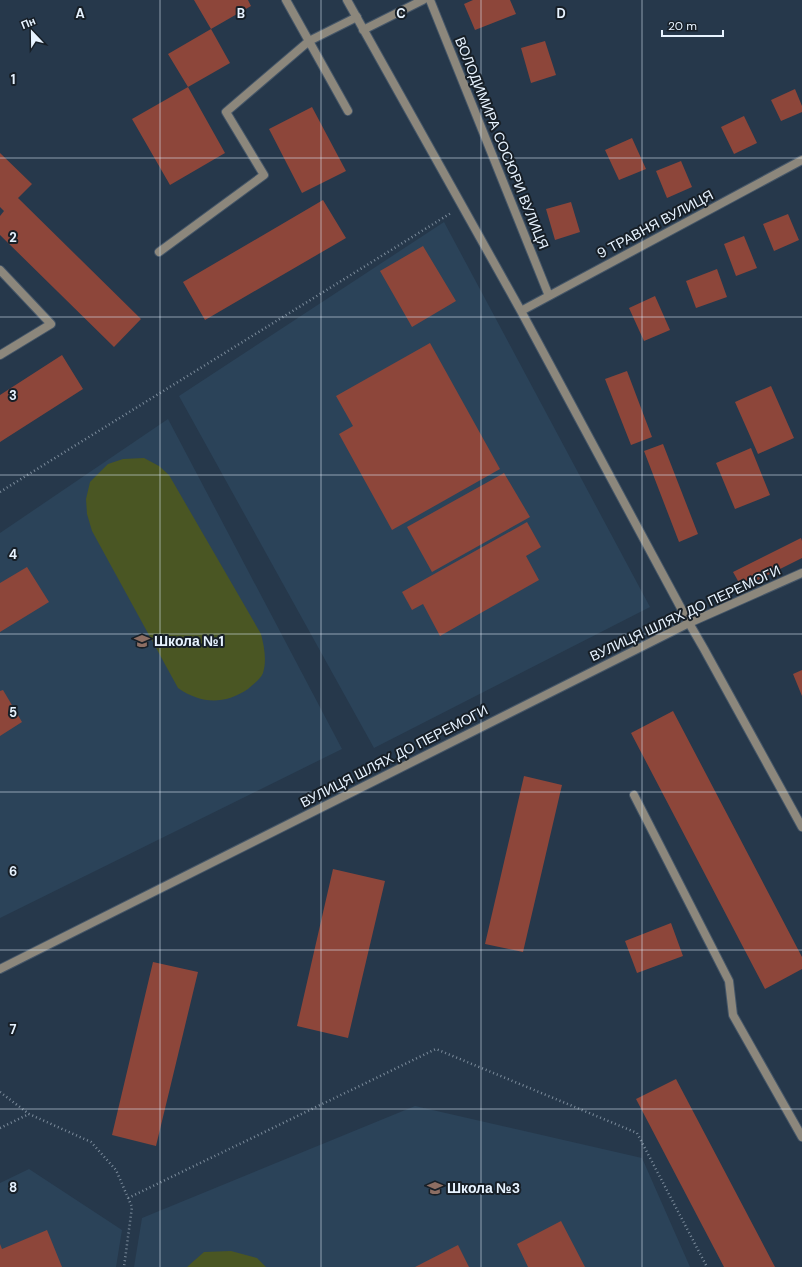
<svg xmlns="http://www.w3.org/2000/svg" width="802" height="1267" font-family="'DM Sans',sans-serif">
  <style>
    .built { fill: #2b4359 }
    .green { fill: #4a5623 }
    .building { fill: #8d463a }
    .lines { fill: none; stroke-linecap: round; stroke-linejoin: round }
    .service-casing { stroke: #455668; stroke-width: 10 }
    .minor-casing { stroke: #455668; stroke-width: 10 }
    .path { stroke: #7c8c9c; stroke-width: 2.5; stroke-dasharray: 1 3; stroke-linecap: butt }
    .service { stroke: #8c877c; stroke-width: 8 }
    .minor { stroke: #8c877c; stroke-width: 8 }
    .grid { fill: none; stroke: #e7f3ff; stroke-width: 1; stroke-opacity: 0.55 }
    .labels { text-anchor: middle; stroke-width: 4; stroke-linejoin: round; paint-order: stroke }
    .street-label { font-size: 14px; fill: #e7f3ff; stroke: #171f27 }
    .poi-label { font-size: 14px; font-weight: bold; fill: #e7f3ff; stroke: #171f27; text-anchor: start }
    .grid-label { font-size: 13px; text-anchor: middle; font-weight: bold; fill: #e7f3ff; stroke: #171f27; stroke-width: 4; stroke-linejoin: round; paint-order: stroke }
  </style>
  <rect width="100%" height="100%" fill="#26384b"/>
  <path class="built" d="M444,222L650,607L374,748L179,396Z
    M168,419L342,749L0,918V533Z
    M415,1106L642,1158L690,1267H134L142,1218Z
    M29,1169L122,1230L116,1267H0V1183Z"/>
  <path class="green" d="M144,458L159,466L169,475L261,634C264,646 267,660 263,673C261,679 252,685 248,689C224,705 201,704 178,688L92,531L87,514L86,499L90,482L108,464L123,459Z
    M231,1251L257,1258L266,1267H187L204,1252Z"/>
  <path class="building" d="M194,0H248L251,6L211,29Z
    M473,0H510L516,14L475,30L464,4Z
    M211,29L230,63L188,87L168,54Z
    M545,41L556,75L531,83L521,48Z
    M188,87L225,153L170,185L132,119Z
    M795,89L802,106V112L781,121L771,100Z
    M312,107L346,171L302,193L269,129Z
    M744,116L757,143L734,154L721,127Z
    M632,138L646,169L619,180L605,150Z
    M0,153L32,184L18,198L141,319L114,347L0,235V216L4,211L0,207Z
    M681,161L692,187L667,198L656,171Z
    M323,200L346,238L205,320L183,282Z
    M571,202L580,232L555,240L546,209Z
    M788,214L799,240L774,251L763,224Z
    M744,236L757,268L736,276L724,244Z
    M423,246L456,301L412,327L380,271Z
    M717,269L727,297L696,308L686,281Z
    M655,296L670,330L644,341L629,308Z
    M430,343L500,469L392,530L339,434L353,426L336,396Z
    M62,355L83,389L0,442V395Z
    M627,371L652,437L631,445L605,379Z
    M771,386L794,438L758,454L735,402Z
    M663,444L698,534L679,542L644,451Z
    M751,448L770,495L735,509L716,463Z
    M504,473L530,517L432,572L407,527Z
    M527,522L541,547L526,556L539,580L440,636L423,604L412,610L402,592Z
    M801,538L802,541V558L742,588L733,572Z
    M27,567L49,602L0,632V583Z
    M802,670V696L793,674Z
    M3,690L22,722L0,736V691Z
    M673,711L802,957V969L765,989L631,733Z
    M524,776L562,785L523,952L485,944Z
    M333,869L385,881L348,1038L297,1026Z
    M671,923L683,956L637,973L625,941Z
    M153,962L198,972L156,1146L112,1135Z
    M676,1079L775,1267H724L636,1099Z
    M561,1221L585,1267H528L517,1244Z
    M47,1230L62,1267H0V1244L2,1249Z
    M458,1245L469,1267H415Z"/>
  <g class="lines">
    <defs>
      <path id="service" d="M286,0L348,111
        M159,252L264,175L226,112L309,41L357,17
        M0,270L51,324L0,355
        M634,795L729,981L733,1015L802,1137"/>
      <path id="minor" d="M347,0L521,311L689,623L704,649L802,827
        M430,0L549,296
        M363,30L423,0
        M521,311L802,160
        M0,969L689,623L802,573"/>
    </defs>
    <use href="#service" class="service-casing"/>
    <use href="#minor" class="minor-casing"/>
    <path class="path" d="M0,492L451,213
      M0,1092L29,1114L91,1142L116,1170L132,1207L124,1267
      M0,1128L29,1114
      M128,1198L436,1049L637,1133L707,1267"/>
    <use href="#service" class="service"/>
    <use href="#minor" class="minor"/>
  </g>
  <path class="grid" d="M160,0V1267M321,0V1267M481,0V1267M642,0V1267M0,158H802M0,317H802M0,475H802M0,634H802M0,792H802M0,950H802M0,1109H802"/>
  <defs>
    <symbol id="school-bare" viewBox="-9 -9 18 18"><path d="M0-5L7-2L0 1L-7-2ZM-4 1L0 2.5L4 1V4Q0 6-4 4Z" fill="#8d6e63" stroke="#171f27" stroke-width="2.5" paint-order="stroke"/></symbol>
  </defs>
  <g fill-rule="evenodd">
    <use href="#school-bare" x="131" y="630" width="22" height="22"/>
    <use href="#school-bare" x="424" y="1177" width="22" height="22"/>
  </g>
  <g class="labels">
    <g class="street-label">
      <text transform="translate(502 143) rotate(68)" y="5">ВОЛОДИМИРА СОСЮРИ ВУЛИЦЯ</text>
      <text transform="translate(655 224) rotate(-28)" y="5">9 ТРАВНЯ ВУЛИЦЯ</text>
      <text transform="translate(685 613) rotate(-25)" y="5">ВУЛИЦЯ ШЛЯХ ДО ПЕРЕМОГИ</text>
      <text transform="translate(394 756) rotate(-27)" y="5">ВУЛИЦЯ ШЛЯХ ДО ПЕРЕМОГИ</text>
    </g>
    <g class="poi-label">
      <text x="154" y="646">Школа №1</text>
      <text x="447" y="1193">Школа №3</text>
    </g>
  </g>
  <g class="grid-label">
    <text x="80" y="18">A</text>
    <text x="241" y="18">B</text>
    <text x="401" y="18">C</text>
    <text x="561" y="18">D</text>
    <text x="13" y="84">1</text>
    <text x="13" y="242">2</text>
    <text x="13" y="400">3</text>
    <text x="13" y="559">4</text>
    <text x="13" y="717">5</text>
    <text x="13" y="876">6</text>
    <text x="13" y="1034">7</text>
    <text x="13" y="1192">8</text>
  </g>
  <g transform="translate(32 32) rotate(338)" stroke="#171f27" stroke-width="3" paint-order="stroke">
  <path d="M0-3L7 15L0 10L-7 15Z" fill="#e7f3ff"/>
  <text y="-6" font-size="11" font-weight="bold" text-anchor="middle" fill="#e7f3ff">Пн</text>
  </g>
  <path d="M662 30v6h61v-6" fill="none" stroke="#e7f3ff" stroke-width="2"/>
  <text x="668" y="30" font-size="12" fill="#e7f3ff" stroke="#171f27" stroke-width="3" paint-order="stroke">20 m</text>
</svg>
